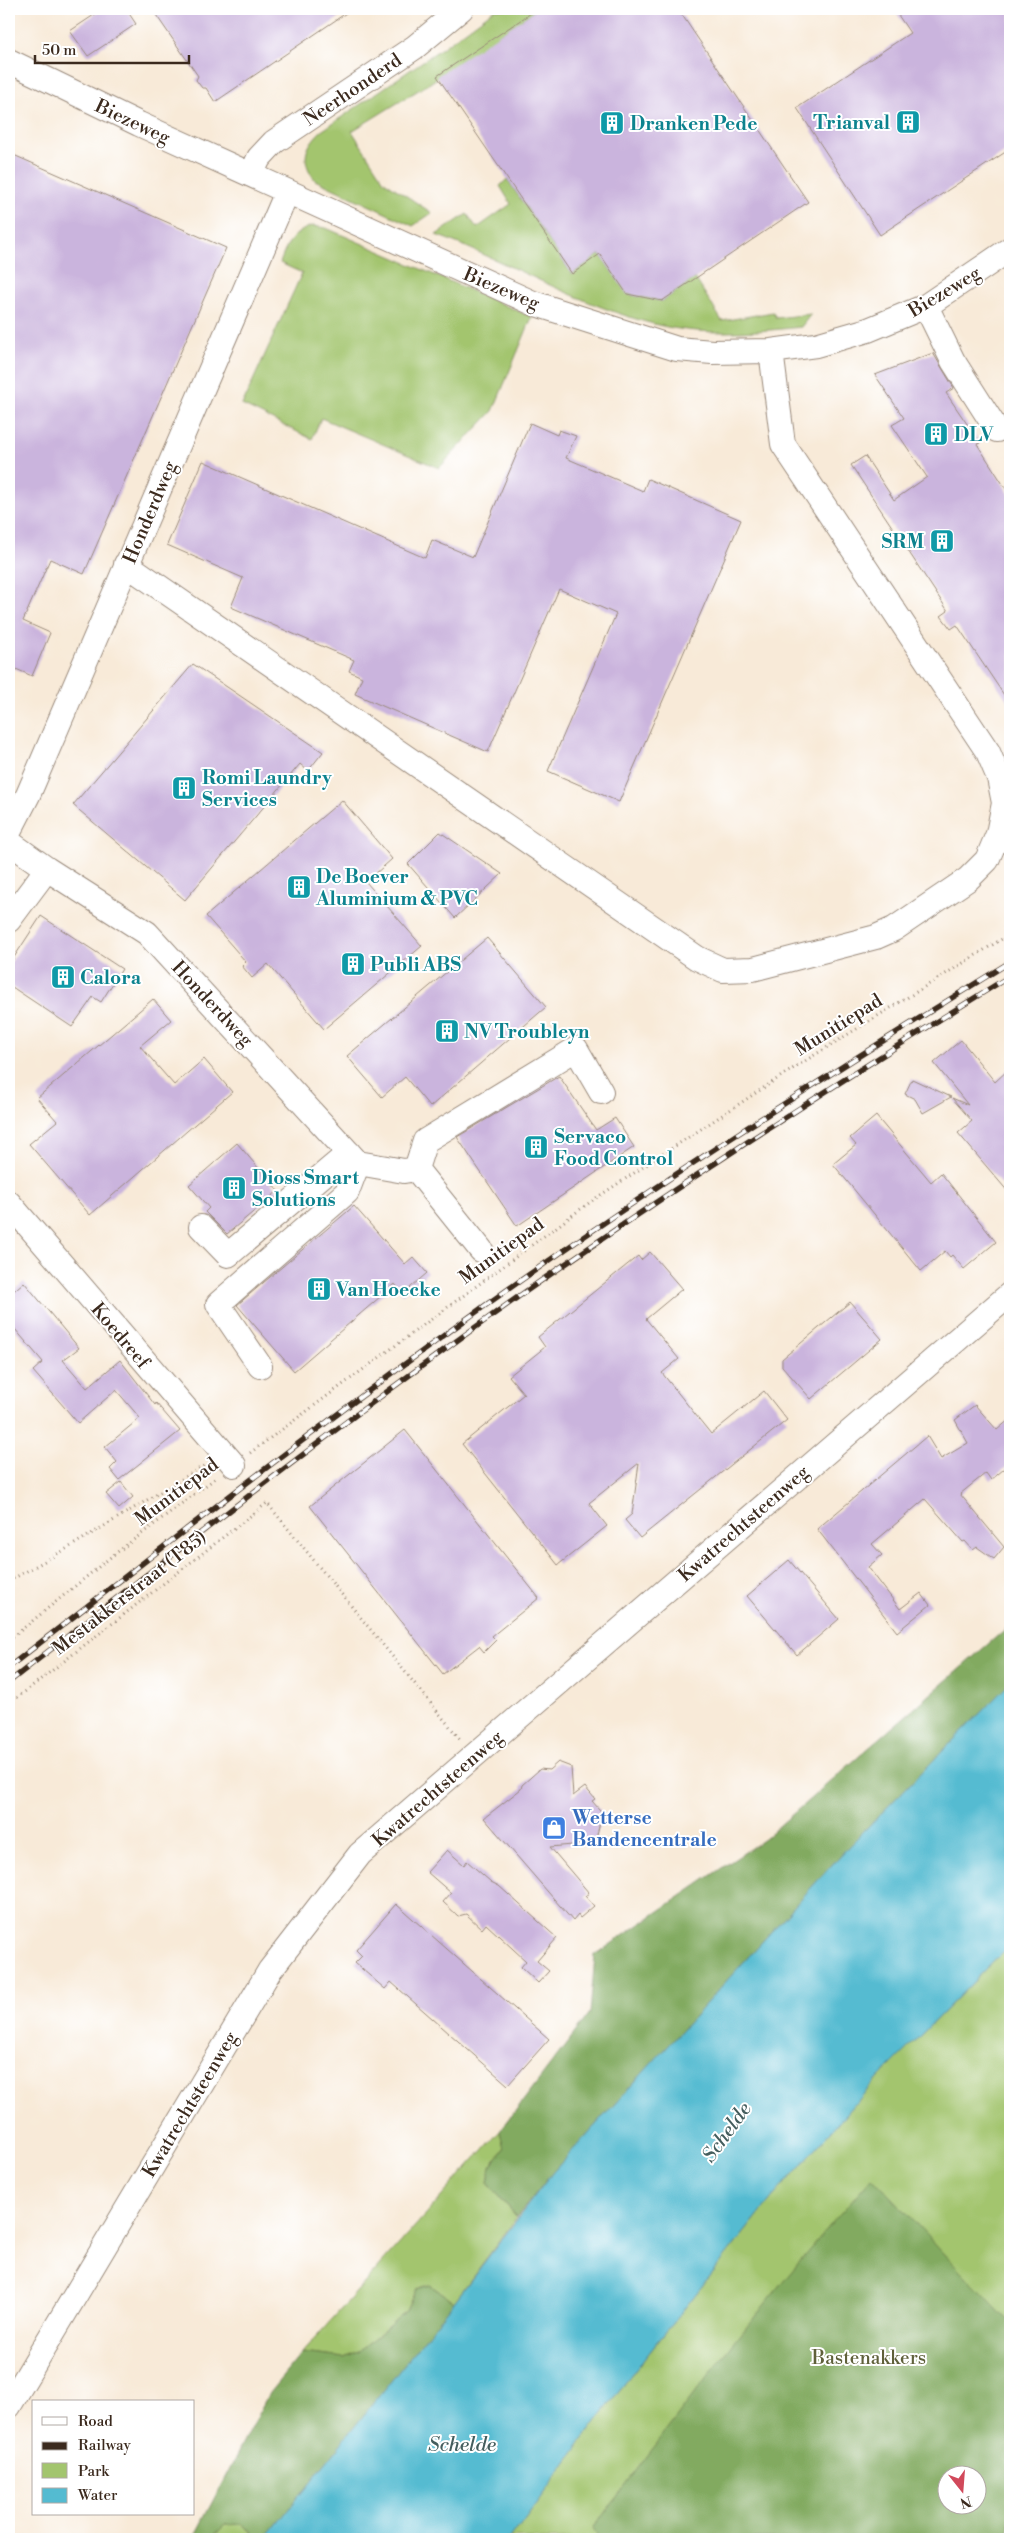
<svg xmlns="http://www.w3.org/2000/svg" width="1019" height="2548" font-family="'Libre Bodoni',serif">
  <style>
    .green { fill: #a3c56e; stroke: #6f7846; fill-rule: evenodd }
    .forest { fill: #82aa61; stroke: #5e6a40; fill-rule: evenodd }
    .water { fill: #54bbd1; stroke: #487278 }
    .building { fill: #cab4dd }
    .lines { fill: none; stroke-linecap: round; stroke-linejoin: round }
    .minor-casing { stroke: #9a8a7b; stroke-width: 26 }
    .path { stroke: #9a8a7b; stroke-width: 3; stroke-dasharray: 1 4; stroke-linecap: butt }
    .minor { stroke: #fff; stroke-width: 24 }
    .rail-casing { stroke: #3b2a1e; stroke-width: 5.5 }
    .rail { stroke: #fff; stroke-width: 4; stroke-dasharray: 11; stroke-linecap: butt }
    .labels { text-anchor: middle; stroke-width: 4; stroke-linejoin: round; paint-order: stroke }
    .street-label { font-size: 19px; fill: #3b2a1e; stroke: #fff }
    .culture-label { font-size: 19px; font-weight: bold; fill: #0d838f; stroke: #fff; text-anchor: start }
    .shop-label { font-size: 19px; font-weight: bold; fill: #366cbe; stroke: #fff; text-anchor: start }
    .park-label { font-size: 19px; fill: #5f603a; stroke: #fff }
    .water-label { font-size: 20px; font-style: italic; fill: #445d5d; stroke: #fff }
  </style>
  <rect width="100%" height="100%" fill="#fff"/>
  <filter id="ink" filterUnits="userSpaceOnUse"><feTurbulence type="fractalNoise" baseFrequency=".02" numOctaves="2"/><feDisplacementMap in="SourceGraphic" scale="10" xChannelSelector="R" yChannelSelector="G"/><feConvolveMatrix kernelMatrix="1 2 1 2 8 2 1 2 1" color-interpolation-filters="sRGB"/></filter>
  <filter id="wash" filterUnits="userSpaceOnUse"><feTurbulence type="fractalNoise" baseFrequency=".0096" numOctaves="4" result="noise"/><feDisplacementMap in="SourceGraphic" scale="20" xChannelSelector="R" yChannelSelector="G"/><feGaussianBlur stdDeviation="1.12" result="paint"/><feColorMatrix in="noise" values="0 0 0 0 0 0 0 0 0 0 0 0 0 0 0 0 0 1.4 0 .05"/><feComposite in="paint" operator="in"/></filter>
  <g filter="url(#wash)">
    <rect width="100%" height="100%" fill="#f8ead8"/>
    <path class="green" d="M495,9H537L430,83L352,131L384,181L432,213L413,226L315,180C301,161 304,148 320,132L442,48Z
      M507,179L572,274L600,254L628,294L662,301L695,278L722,321L773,312L776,318L811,314L801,327C755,332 704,336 658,325C582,307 510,262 436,235L467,214L477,228L511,204L500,186Z
      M312,226L326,228L532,317L493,411L439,468L321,418L312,439L242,405L302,273L280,263C287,244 292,233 312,226Z
      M1010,1945V2539H510L618,2392L771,2199L877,2079ZM946,2476H976V2506H946Z
      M500,2131L504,2149L491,2167L488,2183L517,2217L454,2302L430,2285L416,2289L406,2311L359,2352L344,2358L302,2353Z
      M241,2524L252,2533L248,2539H209L225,2525Z"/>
    <path class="forest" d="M1010,1625V1683L849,1846L553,2172L517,2217L488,2183L491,2167L504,2149L500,2131L590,2013L595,1955L764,1839Z
      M872,2177L1010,2323V2539H599L593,2529C682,2408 773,2289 872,2177ZM946,2476H976V2506H946Z
      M430,2285L454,2302L265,2539H248L252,2532L241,2524L225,2525L210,2539H193L269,2393L302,2353L344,2358L359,2352L406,2311L416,2289Z"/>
    <path class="water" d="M1010,1683V1945L877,2079L771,2199L618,2392L510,2539H265L454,2302L553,2172L849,1846Z"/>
    <g id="blocks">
      <path class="building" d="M103,9H126L136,24L88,56L70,31Z
        M152,9H352L215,102L206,88H202L196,80L198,76Z
        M537,9H678L808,202L662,301L627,294L600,254L572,274L437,76Z
        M894,9H1010V149L880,235L797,108L910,33Z
        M9,153L226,248L84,574L50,559L23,621L50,633L32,676L9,666Z
        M933,353L954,388L946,393L980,443L977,444L1010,495V704L957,625L951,629L941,616L948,611L851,465L865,456L894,500L927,477L892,425L904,418L875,375Z
        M530,423L557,435L559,430L576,436L566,458L643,491L648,479L741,520L619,802L548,771L616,614L559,589L488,752L355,694L362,677L349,671L354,660L231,607L243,578L167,545L203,461L425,558L432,540L473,557Z
        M193,664L323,752L308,771L300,764L185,900L73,805Z
        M342,800L392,859L366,882L422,946L324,1029L268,964L252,978L242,966L246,962L206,916Z
        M440,832L502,874L455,918L408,864Z
        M41,916L122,969L101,1002L93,997L72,1027L9,985V965Z
        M487,938L546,1007L430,1107L405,1077L382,1097L347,1056Z
        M153,999L171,1020L140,1046L174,1085L204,1059L232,1092L90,1215L29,1144L57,1121L37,1098Z
        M961,1040L995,1082L1010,1068V1194L958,1133L972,1121L952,1098L968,1105L934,1063Z
        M559,1076L596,1130L615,1118L634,1147L517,1226L457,1137Z
        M912,1079L951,1097L923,1113L915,1099L905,1094Z
        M876,1116L931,1182L941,1173L996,1242L964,1269L952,1255L950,1257L945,1251L921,1271L833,1164L856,1145L850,1138Z
        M237,1143L278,1191L227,1234L205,1212L209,1208L189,1185Z
        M354,1206L405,1264L413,1257L427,1273L403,1294L395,1284L294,1371L237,1305Z
        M650,1252L682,1289L646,1319L679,1359L662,1373L711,1434L764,1391L787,1420L640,1538L625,1520L632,1514L639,1463L589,1503L607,1526L558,1565L462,1444L524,1394L509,1376L545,1347L538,1337L638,1256L641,1260Z
        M24,1282L79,1348L63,1360L87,1388L120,1360L155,1405L156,1403L180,1431L119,1480L110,1469L117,1462L105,1447L140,1418L116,1390L78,1423L33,1371L43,1362L9,1322V1295Z
        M850,1302L882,1339L811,1399L782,1366V1359Z
        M975,1405L997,1430L1010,1419V1464L991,1480L986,1473L960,1494L1004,1547L994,1559L977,1547L973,1550L965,1541L963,1542L925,1499L872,1544L882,1555L868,1567L900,1609L921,1593L930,1605L897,1632L817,1529L927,1436L941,1459L968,1443L955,1420Z
        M405,1430L539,1598L492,1636L496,1640L484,1652L479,1646L443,1674L310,1506Z
        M121,1482L133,1497L119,1509L106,1494Z
        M789,1560L839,1619L797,1655L747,1596Z
        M558,1762L571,1767L573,1796L585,1787L595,1799L592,1801L606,1817L600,1822L595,1843L550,1847L589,1893L585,1896L594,1906L580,1918L578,1915L573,1921L484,1818L521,1789L522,1785L540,1769L549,1770Z
        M447,1850L464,1865L467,1861L491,1882L499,1886L557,1938L537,1961L549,1971L538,1983L521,1967L526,1961L486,1924L482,1929L466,1914L458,1916L443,1902L451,1893L427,1872Z
        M396,1904L549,2039L508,2085L391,1982L385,1989L355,1963L362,1956L356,1950Z"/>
    </g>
  </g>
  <g filter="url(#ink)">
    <use href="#blocks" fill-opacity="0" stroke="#9a8a7b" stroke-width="1"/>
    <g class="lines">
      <defs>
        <path id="minor" d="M9,61L139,124L533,303L677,349L712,352L771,351L816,345L868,330L926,306L1010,249
          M251,175L259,158L274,142L415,47L461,9
          M926,306L953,361L997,430
          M126,564L697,958L723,970L753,969L876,937L894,929L968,879L987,860L998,834L1004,803L999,778L988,752L783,444L771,351
          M9,832L28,795L287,192
          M9,842L47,869L9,920
          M47,869L147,933L358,1163
          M358,1163L404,1171L416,1169L481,1250
          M416,1169L425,1141L576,1049L601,1092
          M9,1203L234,1465
          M201,1227L228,1255L349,1153
          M260,1366L218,1304L347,1192L358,1163
          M9,2406L270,1970L360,1854L1010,1294"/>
      </defs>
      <use href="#minor" class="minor-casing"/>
      <path class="path" d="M250,1453L593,1200L800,1064L1010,934
        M9,1581L68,1548L205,1465
        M9,1640L112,1556L217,1477
        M9,1704L267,1503L460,1739"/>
      <use href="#minor" class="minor"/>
      <defs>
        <path id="rail" d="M9,1667C154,1554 300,1440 450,1331C630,1200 820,1079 1010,962
          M9,1682C182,1547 355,1411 535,1285C690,1177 849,1075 1010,976"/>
      </defs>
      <use href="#rail" class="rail-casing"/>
      <use href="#rail" class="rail"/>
    </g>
  </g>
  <defs>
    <symbol id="building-square" viewBox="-11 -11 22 22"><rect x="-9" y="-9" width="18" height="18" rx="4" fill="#0f9aa8" stroke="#fff"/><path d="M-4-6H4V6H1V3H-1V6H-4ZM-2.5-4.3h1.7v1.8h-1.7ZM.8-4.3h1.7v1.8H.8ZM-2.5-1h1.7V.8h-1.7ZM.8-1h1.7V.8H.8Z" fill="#fff"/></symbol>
    <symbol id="shop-square" viewBox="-11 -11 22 22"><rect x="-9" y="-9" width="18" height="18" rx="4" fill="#3f7fe0" stroke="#fff"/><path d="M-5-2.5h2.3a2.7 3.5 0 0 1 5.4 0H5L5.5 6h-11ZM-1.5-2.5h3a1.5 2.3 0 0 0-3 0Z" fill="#fff"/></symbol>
  </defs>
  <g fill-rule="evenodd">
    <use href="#building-square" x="894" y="108" width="28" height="28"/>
    <use href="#building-square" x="598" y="109" width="28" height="28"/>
    <use href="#building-square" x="922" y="420" width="28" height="28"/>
    <use href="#building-square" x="928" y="527" width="28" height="28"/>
    <use href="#building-square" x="170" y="774" width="28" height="28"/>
    <use href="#building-square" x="285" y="873" width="28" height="28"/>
    <use href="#building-square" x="339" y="950" width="28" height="28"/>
    <use href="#building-square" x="49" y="963" width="28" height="28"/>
    <use href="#building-square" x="433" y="1017" width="28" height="28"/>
    <use href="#building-square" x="522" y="1133" width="28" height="28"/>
    <use href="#building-square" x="220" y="1174" width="28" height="28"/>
    <use href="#building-square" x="305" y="1275" width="28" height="28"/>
    <use href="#shop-square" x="540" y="1814" width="28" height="28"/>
  </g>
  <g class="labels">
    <g class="street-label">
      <text transform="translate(352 89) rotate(-34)" y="7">Neerhonderd</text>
      <text transform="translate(133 121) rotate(25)" y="7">Biezeweg</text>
      <text transform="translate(502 288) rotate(23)" y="7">Biezeweg</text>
      <text transform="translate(944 291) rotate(-31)" y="7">Biezeweg</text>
      <text transform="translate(149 512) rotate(-67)" y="7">Honderdweg</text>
      <text transform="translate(213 1003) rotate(47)" y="7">Honderdweg</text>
      <text transform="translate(838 1024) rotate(-32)" y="7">Munitiepad</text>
      <text transform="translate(501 1250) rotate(-36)" y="7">Munitiepad</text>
      <text transform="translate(121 1335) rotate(50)" y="7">Koedreef</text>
      <text transform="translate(176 1491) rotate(-37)" y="7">Munitiepad</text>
      <text transform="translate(743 1523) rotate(-41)" y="7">Kwatrechtsteenweg</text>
      <text transform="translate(129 1592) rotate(-38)" y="7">Mestakkerstraat (T85)</text>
      <text transform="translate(437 1788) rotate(-41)" y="7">Kwatrechtsteenweg</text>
      <text transform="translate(189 2104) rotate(-59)" y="7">Kwatrechtsteenweg</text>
    </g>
    <g class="culture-label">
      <text x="890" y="129" text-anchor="end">Trianval</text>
      <text x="630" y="130">Dranken Pede</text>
      <text x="954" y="441">DLV</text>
      <text x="924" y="548" text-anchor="end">SRM</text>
      <text x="202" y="784">Romi Laundry<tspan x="202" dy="22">Services</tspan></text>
      <text x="316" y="883">De Boever<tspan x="316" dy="22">Aluminium &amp; PVC</tspan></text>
      <text x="370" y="971">Publi ABS</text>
      <text x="80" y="984">Calora</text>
      <text x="464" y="1038">NV Troubleyn</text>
      <text x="554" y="1143">Servaco<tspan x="554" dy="22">Food Control</tspan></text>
      <text x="252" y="1184">Dioss Smart<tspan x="252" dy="22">Solutions</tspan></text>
      <text x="336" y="1296">Van Hoecke</text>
    </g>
    <g class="shop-label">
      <text x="572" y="1824">Wetterse<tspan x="572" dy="22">Bandencentrale</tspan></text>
    </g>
    <g class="park-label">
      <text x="869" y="2364">Bastenakkers</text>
    </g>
    <g class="water-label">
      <text transform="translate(726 2132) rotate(-54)" y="7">Schelde</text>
      <text x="462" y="2451">Schelde</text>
    </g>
  </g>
  <rect width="1019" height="2548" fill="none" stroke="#fff" stroke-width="30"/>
  <rect x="32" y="2400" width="162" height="115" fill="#ffffff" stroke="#b1aaa5"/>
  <rect x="42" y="2417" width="25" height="8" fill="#ffffff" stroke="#b1aaa5"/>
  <text x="78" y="2426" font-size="15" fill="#3b2a1e">Road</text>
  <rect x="42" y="2442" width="25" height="8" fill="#3b2a1e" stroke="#b1aaa5"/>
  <text x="78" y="2450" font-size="15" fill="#3b2a1e">Railway</text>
  <rect x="42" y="2463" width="25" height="15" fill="#a3c56e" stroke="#b1aaa5"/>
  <text x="78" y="2476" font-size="15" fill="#3b2a1e">Park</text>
  <rect x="42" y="2488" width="25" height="15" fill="#54bbd1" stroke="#b1aaa5"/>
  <text x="78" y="2500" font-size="15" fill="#3b2a1e">Water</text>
  <g transform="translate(962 2490) rotate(163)"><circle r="24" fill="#ffffff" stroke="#b1aaa5"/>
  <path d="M0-4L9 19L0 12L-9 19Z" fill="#d1495b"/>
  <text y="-8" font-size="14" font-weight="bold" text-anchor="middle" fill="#3b2a1e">N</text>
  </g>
  <path d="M35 55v8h154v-8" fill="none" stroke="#3b2a1e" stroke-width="2.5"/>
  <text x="42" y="55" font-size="15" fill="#3b2a1e" stroke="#ffffff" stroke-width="4" paint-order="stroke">50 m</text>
</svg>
